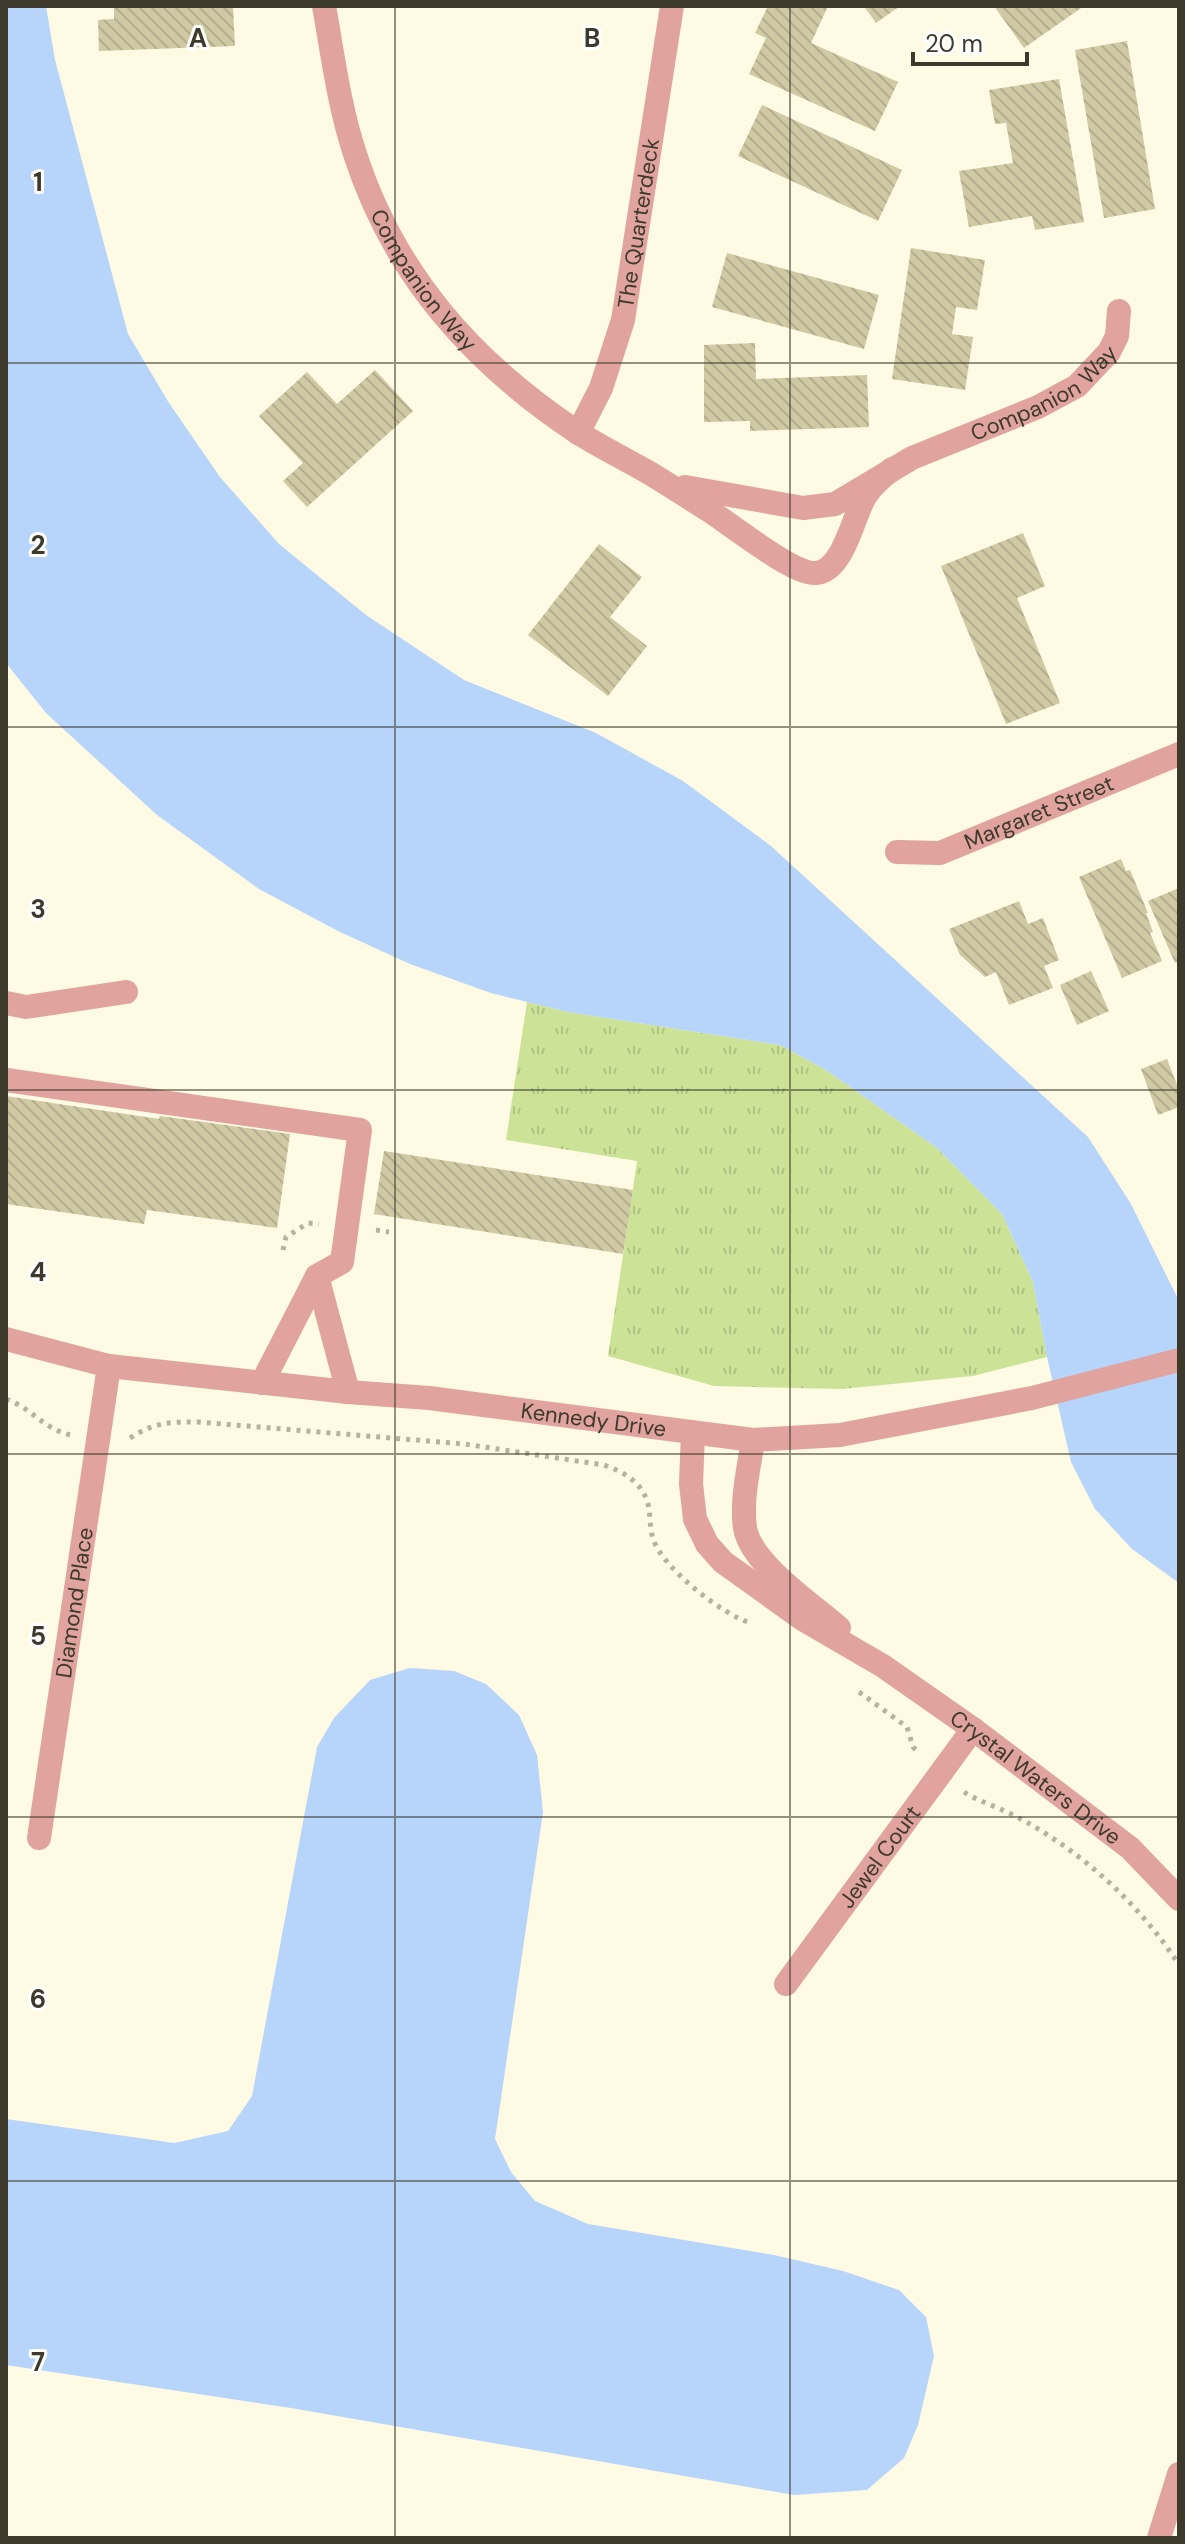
<svg xmlns="http://www.w3.org/2000/svg" width="1185" height="2544" font-family="'DM Sans',sans-serif">
  <style>
    .park { fill: url(#park-tufts) }
    .water { fill: #b7d4fa }
    .building { fill: url(#building-back-hatch) }
    .lines { fill: none; stroke-linecap: round; stroke-linejoin: round }
    .path { stroke: #b5b29e; stroke-width: 5; stroke-dasharray: 4 6; stroke-linecap: butt }
    .minor { stroke: #e0a39d; stroke-width: 24 }
    .grid { fill: none; stroke: #3d3a2b; stroke-width: 2; stroke-opacity: 0.55 }
    .labels { text-anchor: middle; stroke-width: 6; stroke-linejoin: round; paint-order: stroke }
    .street-label { font-size: 22px; fill: #3d3a2b; stroke: #fff }
    .grid-label { font-size: 26px; text-anchor: middle; font-weight: bold; fill: #3d3a2b; stroke: #fff; stroke-width: 6; stroke-linejoin: round; paint-order: stroke }
  </style>
  <defs>
    <pattern id="park-tufts" width="24" height="20" patternUnits="userSpaceOnUse" patternTransform="scale(2)"><rect width="24" height="20" fill="#cce397"/><path d="M3 7l-1-3M5 7V3M7 7l1-3M15 17l-1-3M17 17v-4M19 17l1-3" fill="none" stroke="#b0c482"/></pattern>
    <pattern id="building-back-hatch" width="6" height="6" patternUnits="userSpaceOnUse" patternTransform="scale(2)"><rect width="6" height="6" fill="#cfc9a4"/><path d="M-1 5l2 2M0 0l6 6M5-1l2 2" fill="none" stroke="#b3ad8d"/></pattern>
  </defs>
  <rect width="100%" height="100%" fill="#fefae3"/>
  <path class="park" d="M527,1002L568,1012L780,1045L826,1070L937,1148L1002,1214L1033,1282L1047,1357L973,1376L842,1389L714,1386L608,1356L637,1161L506,1140Z"/>
  <path class="water" d="M6,6H46L55,60L128,334L169,403L220,477L279,544L366,615L464,680L596,733L683,781L771,846L1088,1137L1131,1204L1179,1301V1583L1132,1549L1095,1509L1071,1462L1047,1357L1033,1282L1002,1214L937,1148L826,1070L780,1045L568,1012L491,993L410,964L338,931L259,889L157,815L46,713L6,663Z
    M410,1668L454,1671L486,1684L519,1715L537,1755L543,1812L495,2139L511,2172L535,2201L588,2224L774,2255L843,2271L899,2290L926,2317L934,2356L918,2425L904,2458L867,2490L794,2495L291,2408L6,2365V2119L174,2143L228,2131L252,2096L317,1747L334,1718L370,1680Z"/>
  <path class="building" d="M114,6H233L235,46L99,51L98,20L114,19Z
    M768,6H828L811,43L898,82L875,131L749,74L766,38L755,33Z
    M864,6H900L876,23Z
    M994,6H1084L1024,48Z
    M1127,41L1155,209L1104,218L1075,50Z
    M1059,79L1084,222L1035,230L1032,216L969,227L959,171L1013,163L1006,123L995,124L989,90Z
    M762,105L902,170L878,221L738,156Z
    M911,248L985,260L977,310L956,307L952,334L973,337L965,390L892,379Z
    M727,253L879,295L864,349L712,307Z
    M755,343L756,379L867,375L869,427L750,431V421L704,422V345Z
    M375,370L413,411L307,507L283,481L303,463L259,416L307,372L337,404Z
    M1023,533L1045,586L1017,598L1060,703L1006,724L941,566Z
    M599,544L642,577L610,617L647,646L608,696L528,635Z
    M1121,859L1126,871L1130,870L1148,913H1146L1153,932L1150,933L1162,961L1122,978L1079,877Z
    M1179,888V961L1175,963L1148,901Z
    M1019,901L1028,924L1043,918L1059,960L1044,966L1053,988L1009,1005L996,972L985,977L960,955L949,929Z
    M1091,971L1109,1011L1077,1025L1060,985Z
    M1167,1059L1179,1090V1107L1158,1115L1141,1069Z
    M6,1096L159,1119L160,1116L290,1134L277,1228L147,1210L144,1224L6,1204Z
    M384,1151L633,1190L623,1254L374,1214Z"/>
  <g class="lines">
    <path class="path" d="M376,1230L389,1232
      M283,1250L286,1237L308,1223L319,1224
      M6,1399C32,1408 42,1428 70,1435
      M130,1438C155,1422 169,1422 198,1422L464,1444L604,1465C624,1472 642,1482 648,1504C651,1516 649,1530 654,1541C663,1568 724,1616 751,1623
      M859,1692L907,1727L913,1747L917,1751
      M964,1792C980,1802 998,1807 1015,1816C1079,1849 1140,1904 1179,1965"/>
    <g class="minor">
      <path id="s1" d="M324,6C333,56 339,106 355,154C394,275 473,363 577,432C599,446 623,458 646,471C665,482 683,494 702,506C726,520 792,575 816,573C844,571 853,515 866,495C873,485 882,477 892,469"/>
      <path id="s2" d="M578,433L601,388L623,320L672,6"/>
      <path id="s3" d="M685,487L803,508L835,504L912,458L1038,407L1077,386L1109,352L1117,336L1119,311"/>
      <path id="s4" d="M897,852L940,853L1179,754"/>
      <path d="M6,1003L26,1007L126,992"/>
      <path d="M6,1080L360,1130L342,1262L317,1276L262,1383"/>
      <path d="M317,1276L348,1392"/>
      <path id="s5" d="M6,1339L109,1366L348,1392L429,1398L753,1440L840,1435L1032,1398L1179,1360"/>
      <path id="s6" d="M693,1433L691,1484L695,1519L707,1544L723,1562L804,1620L883,1666L973,1729L1130,1848L1179,1899"/>
      <path d="M753,1440C749,1468 741,1499 745,1528C751,1564 812,1604 839,1628"/>
      <path id="s7" d="M39,1838L109,1366"/>
      <path id="s8" d="M786,1984L973,1729"/>
      <path d="M1159,2538L1179,2474"/>
    </g>
  </g>
  <path class="grid" d="M395,6V2538M790,6V2538M6,363H1179M6,727H1179M6,1090H1179M6,1454H1179M6,1817H1179M6,2181H1179"/>
  <g class="labels">
    <g class="street-label">
      <text dy="8" stroke="none"><textPath href="#s2" startOffset="220">The Quarterdeck</textPath></text>
      <text dy="8" stroke="none"><textPath href="#s1" startOffset="296">Companion Way</textPath></text>
      <text dy="8" stroke="none"><textPath href="#s3" startOffset="390">Companion Way</textPath></text>
      <text dy="8" stroke="none"><textPath href="#s4" startOffset="150">Margaret Street</textPath></text>
      <text dy="8" stroke="none"><textPath href="#s5" startOffset="594">Kennedy Drive</textPath></text>
      <text dy="8" stroke="none"><textPath href="#s7" startOffset="238">Diamond Place</textPath></text>
      <text dy="8" stroke="none"><textPath href="#s6" startOffset="518">Crystal Waters Drive</textPath></text>
      <text dy="8" stroke="none"><textPath href="#s8" startOffset="158">Jewel Court</textPath></text>
    </g>
  </g>
  <g class="grid-label">
    <text x="198" y="47">A</text>
    <text x="592" y="47">B</text>
    <text x="38" y="191">1</text>
    <text x="38" y="554">2</text>
    <text x="38" y="918">3</text>
    <text x="38" y="1281">4</text>
    <text x="38" y="1645">5</text>
    <text x="38" y="2008">6</text>
    <text x="38" y="2371">7</text>
  </g>
  <rect width="1185" height="2544" fill="none" stroke="#3d3a2b" stroke-width="16"/>
  <path d="M913 52v12h114v-12" fill="none" stroke="#3d3a2b" stroke-width="4"/>
  <text x="925" y="52" font-size="24" fill="#3d3a2b" stroke="#ffffff" stroke-width="6" paint-order="stroke">20 m</text>
</svg>
